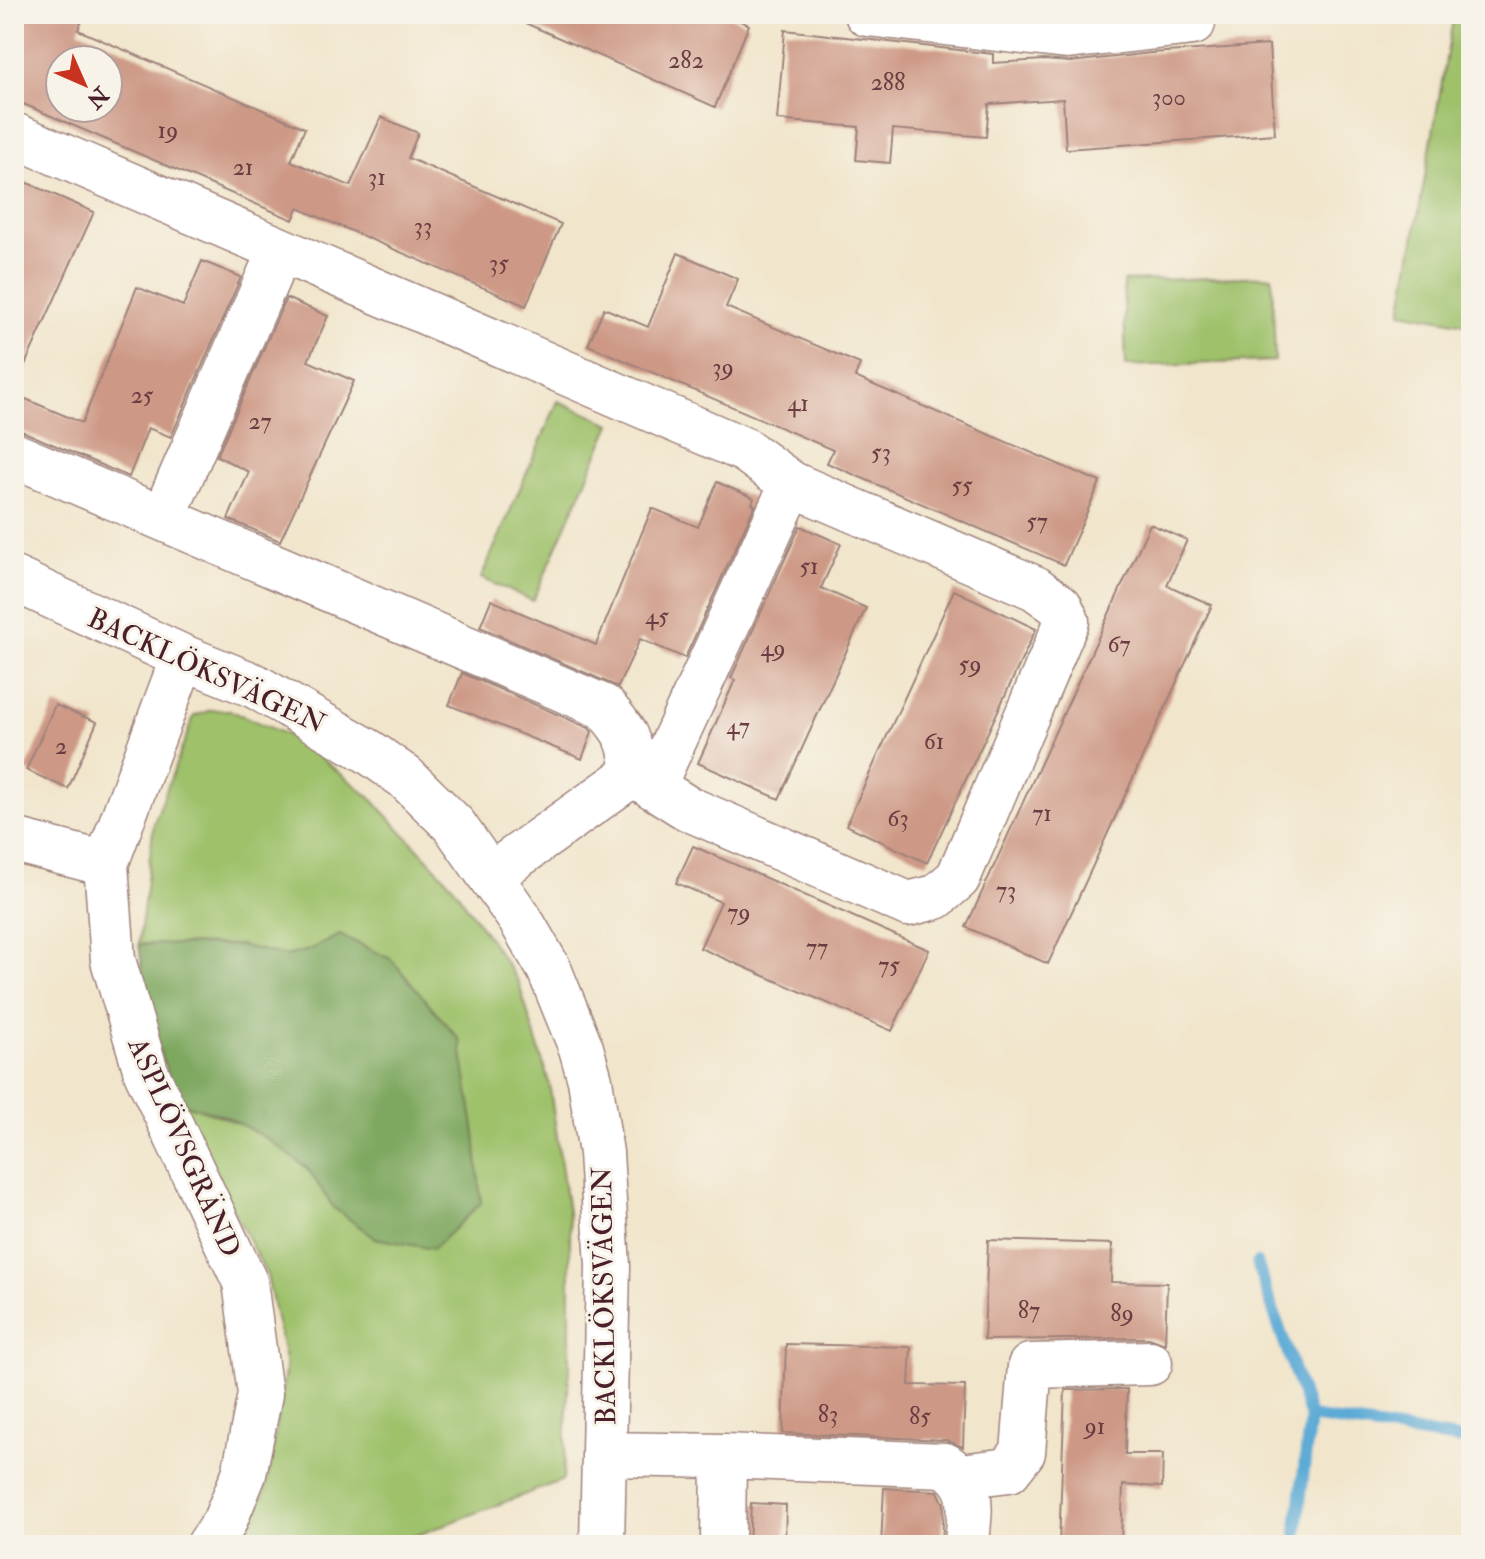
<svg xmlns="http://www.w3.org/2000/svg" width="1485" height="1559" font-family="'IM FELL Double Pica',serif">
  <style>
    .green { fill: #9ec16b; stroke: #74704b; stroke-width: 2 }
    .forest { fill: #7ea75f; stroke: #646345; stroke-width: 2 }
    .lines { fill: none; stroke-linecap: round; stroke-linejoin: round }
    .stream { stroke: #5caad6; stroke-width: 12 }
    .building { fill: #cd9885; fill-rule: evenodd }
    .minor-casing { stroke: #9e827b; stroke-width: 47 }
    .minor { stroke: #fff; stroke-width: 44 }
    .labels { text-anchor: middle; stroke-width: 6; stroke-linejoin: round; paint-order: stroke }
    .number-label { font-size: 24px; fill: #6b3d42 }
    .street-label { font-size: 28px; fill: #4a1f2b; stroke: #f7f3e8 }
  </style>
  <rect width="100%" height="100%" fill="#f7f3e8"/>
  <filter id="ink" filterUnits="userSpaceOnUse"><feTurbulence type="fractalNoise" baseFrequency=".0125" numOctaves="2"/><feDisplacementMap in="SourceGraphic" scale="16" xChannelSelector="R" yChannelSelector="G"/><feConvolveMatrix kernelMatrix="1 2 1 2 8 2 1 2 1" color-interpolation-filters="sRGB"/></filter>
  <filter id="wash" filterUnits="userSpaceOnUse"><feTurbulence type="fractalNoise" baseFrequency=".006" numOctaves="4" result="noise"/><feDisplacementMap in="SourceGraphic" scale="32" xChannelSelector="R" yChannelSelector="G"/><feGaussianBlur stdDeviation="1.8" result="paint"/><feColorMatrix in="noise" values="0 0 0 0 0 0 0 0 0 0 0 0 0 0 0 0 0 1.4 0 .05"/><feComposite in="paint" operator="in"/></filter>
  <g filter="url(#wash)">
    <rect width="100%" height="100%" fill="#f1e5cb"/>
    <path class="green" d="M1454,14H1471V325L1401,312Z
      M1272,276L1275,361L1126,366L1123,281Z
      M558,401L611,424L533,601L481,578Z
      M211,710H229L295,738L369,796L453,886L518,981L549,1082L570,1226V1359L563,1480L391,1545H237L266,1490L286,1365L267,1275L177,1102C224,1115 269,1133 305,1167C317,1178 325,1195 334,1208L340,935L310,950L286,956L239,945L139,944L154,823L194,716Z"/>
    <path class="forest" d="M340,935L391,959L460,1040L475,1133L481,1203L433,1249L375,1238L334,1208L307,1168L268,1139L225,1116L177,1102L149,1020L139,944L239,945L286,956L310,950Z"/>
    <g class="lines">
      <path class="stream" d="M1257,1263L1310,1417L1295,1545
        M1310,1417L1471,1441"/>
    </g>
    <g id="blocks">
      <path class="building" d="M14,14H85L78,30L305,128L291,161L350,186L381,117L418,133L408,158L561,224L526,306L298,208L293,220L14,100ZM60,60H108V108H60Z
        M505,14H725L749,25L715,107Z
        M785,30L993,54V63L1044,60L1070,62L1151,53L1269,45L1275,134L1066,149L1063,99L989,104L986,137L893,129L890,163L856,160L859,127L777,120Z
        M14,177L94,212L14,389Z
        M678,253L738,279L726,307L860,364L855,377L1100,482L1064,565L827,463L833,450L588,345L604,308L648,327Z
        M202,261L241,277L171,437L148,428L129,477L24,432L14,430V394L82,423L137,287L183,306Z
        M286,298L328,316L308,361L354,381L280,541L228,519L249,472L217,456Z
        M717,482L754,498L752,504L755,505L685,658L640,639L618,687L480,627L491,600L596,645L652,508L698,527Z
        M1150,524L1187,540L1167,585L1212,605L1048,964L966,927Z
        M800,526L841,544L821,588L866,608L779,799L698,763L735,680L731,678Z
        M954,590L1036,629L927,863L846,825Z
        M462,673L589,728L592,732L582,759L449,705Z
        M55,705L97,722L68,789L26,770Z
        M693,846L929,950L892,1031L700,948L721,902L676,883Z
        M988,1240L1112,1244L1111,1282L1167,1283L1165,1344L1149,1338L984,1340Z
        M786,1344L911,1347L909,1385L965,1386L963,1447L946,1440L783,1433Z
        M1127,1389L1125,1454H1163L1162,1487L1123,1485L1121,1545H1059L1065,1390Z
        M884,1488L938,1491L944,1504L942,1545H881Z
        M751,1503L786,1505L785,1545H749Z"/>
    </g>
  </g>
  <g filter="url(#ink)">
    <use href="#blocks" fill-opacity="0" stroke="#9e827b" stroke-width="2"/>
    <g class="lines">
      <defs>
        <path id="minor" d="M867,14L1067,37L1193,23L1194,14
          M14,135L745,450L792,484L1035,588L1060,606L1067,621L958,878L936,897L908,904L687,808L633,774
          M14,455L604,707C625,731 632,741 633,774
          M163,518L280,250
          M14,579L183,657L255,686L368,751L405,777L454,825L520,919L549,969L581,1048L590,1080L601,1153L608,1266L602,1545
          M183,657L106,864L113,960L146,1072L245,1282L260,1394L244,1474L224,1523L209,1545
          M653,787L792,484
          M14,840L106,864
          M491,875L633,774
          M604,1454L724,1456L723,1545
          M724,1456L945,1465C978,1487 969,1510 967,1545
          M961,1476L1009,1470L1023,1452L1030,1366L1150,1363"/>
      </defs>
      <use href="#minor" class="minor-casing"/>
      <use href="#minor" class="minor"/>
    </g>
  </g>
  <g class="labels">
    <g class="number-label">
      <text x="686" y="68">282</text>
      <text x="888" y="90">288</text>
      <text x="1169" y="105">300</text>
      <text x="168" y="138">19</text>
      <text x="243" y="175">21</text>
      <text x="377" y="185">31</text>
      <text x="423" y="234">33</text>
      <text x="499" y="271">35</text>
      <text x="723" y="375">39</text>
      <text x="142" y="403">25</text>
      <text x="798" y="411">41</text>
      <text x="260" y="429">27</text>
      <text x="881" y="460">53</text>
      <text x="962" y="493">55</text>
      <text x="1037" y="529">57</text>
      <text x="809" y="574">51</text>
      <text x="657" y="624">45</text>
      <text x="1119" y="652">67</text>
      <text x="773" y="656">49</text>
      <text x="970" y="672">59</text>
      <text x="738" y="734">47</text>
      <text x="934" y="749">61</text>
      <text x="61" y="754">2</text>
      <text x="1042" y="821">71</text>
      <text x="898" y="826">63</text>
      <text x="1006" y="898">73</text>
      <text x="739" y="920">79</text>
      <text x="817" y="955">77</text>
      <text x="889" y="973">75</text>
      <text x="1029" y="1318">87</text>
      <text x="1122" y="1321">89</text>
      <text x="828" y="1422">83</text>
      <text x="920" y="1424">85</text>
      <text x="1095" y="1434">91</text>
    </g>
    <g class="street-label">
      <text transform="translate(207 670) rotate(25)" y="10">BACKLÖKSVÄGEN</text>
      <text transform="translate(185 1147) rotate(66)" y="10">ASPLÖVSGRÄND</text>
      <text transform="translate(603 1296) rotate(-91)" y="10">BACKLÖKSVÄGEN</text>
    </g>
  </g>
  <rect width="1485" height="1559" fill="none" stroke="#f7f3e8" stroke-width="48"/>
  <g transform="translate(84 84) rotate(135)"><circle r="38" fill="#f7f3e8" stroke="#b29e9c" stroke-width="2"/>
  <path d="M0-6L14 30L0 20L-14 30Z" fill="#c8321e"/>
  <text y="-12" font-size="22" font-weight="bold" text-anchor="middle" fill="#4a1f2b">N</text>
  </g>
</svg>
